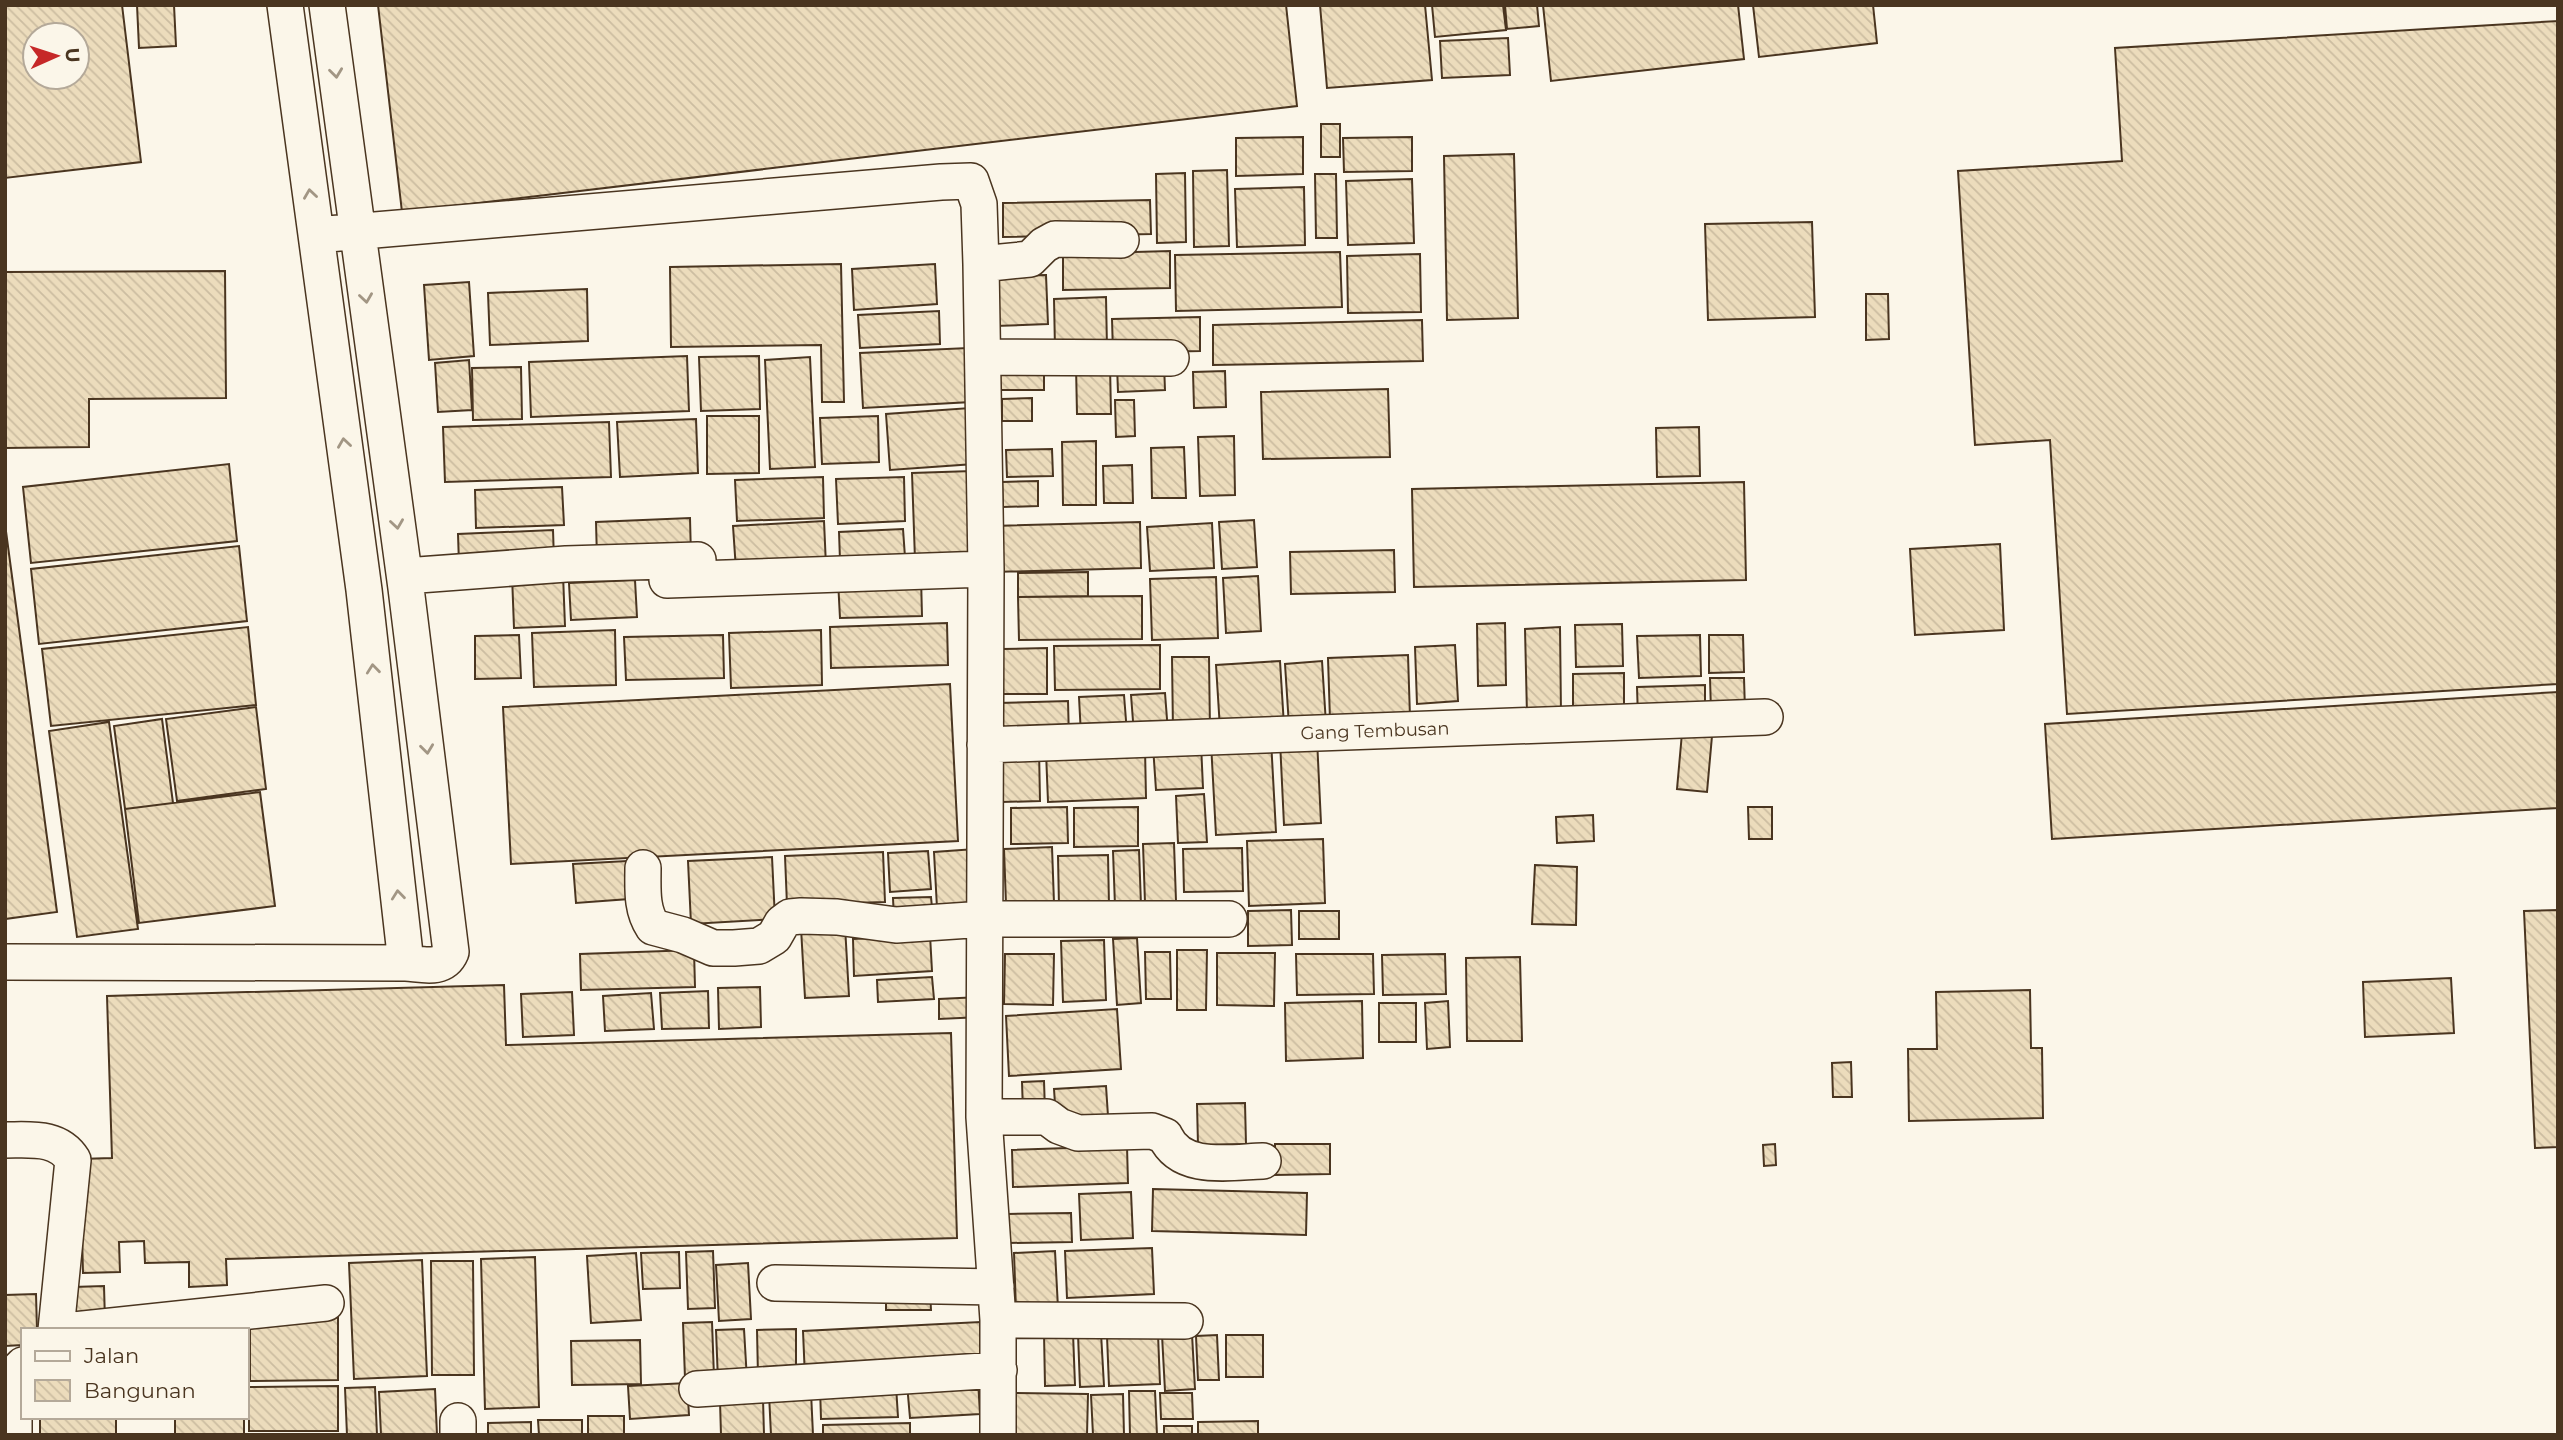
<svg xmlns="http://www.w3.org/2000/svg" width="2563" height="1440" font-family="Montserrat,sans-serif">
  <style>
    .building { fill: url(#building-back-hatch); stroke: #4a3520; stroke-width: 2; fill-rule: evenodd }
    .lines { fill: none; stroke-linecap: round; stroke-linejoin: round }
    .minor-casing { stroke: #4a3520; stroke-width: 38 }
    .minor { stroke: #fbf6e9; stroke-width: 35 }
    .oneway { stroke: #a29684 }
    .labels { text-anchor: middle; stroke-width: 5; stroke-linejoin: round; paint-order: stroke }
    .street-label { font-size: 18px; fill: #4a3520; stroke: #fbf6e9 }
  </style>
  <defs>
    <pattern id="building-back-hatch" width="6" height="6" patternUnits="userSpaceOnUse" patternTransform="scale(1.75)"><rect width="6" height="6" fill="#ecdcbc"/><path d="M-1 5l2 2M0 0l6 6M5-1l2 2" fill="none" stroke="#ccbda1"/></pattern>
  </defs>
  <rect width="100%" height="100%" fill="#fbf6e9"/>
  <path class="building" d="M5,5H122L141,162L5,178ZM35,35H77V77H35Z
    M137,5H174L176,46L139,48Z
    M378,5H1286L1297,106L402,212Z
    M1320,5H1425L1432,80L1327,88Z
    M1432,5H1503L1506,30L1435,37Z
    M1505,5H1537L1539,26L1507,29Z
    M1543,5H1738L1744,59L1551,81Z
    M1753,5H1873L1877,43L1759,57Z
    M2558,21V684L2067,714L2050,440L1975,445L1958,171L2122,161L2115,48Z
    M1508,38L1510,75L1442,78L1440,41Z
    M1321,124H1340V157H1321Z
    M1303,137V174L1236,176V138Z
    M1412,137V171L1344,172L1343,138Z
    M1514,154L1518,318L1447,320L1444,156Z
    M1227,170L1229,246L1194,247L1193,171Z
    M1185,173L1186,242L1157,243L1156,174Z
    M1315,174H1336L1337,238H1316Z
    M1412,179L1414,243L1348,245L1346,181Z
    M1304,187L1305,245L1237,247L1235,189Z
    M1150,200L1151,234L1003,237V203Z
    M1812,222L1815,317L1708,320L1705,224Z
    M1170,251V288L1063,290V254Z
    M1340,252L1342,307L1176,311L1175,255Z
    M1420,254L1421,312L1348,313L1347,256Z
    M841,264L844,402H822L821,345L671,347L670,267Z
    M935,264L937,304L854,310L852,269Z
    M225,271L226,398L89,399V447L5,448V272Z
    M1046,275L1048,324L995,326L994,276Z
    M469,282L474,356L429,360L424,285Z
    M587,289L588,341L490,345L488,293Z
    M1866,294H1888L1889,339L1866,340Z
    M1106,297L1107,348L1055,349L1054,299Z
    M939,311L940,344L860,348L858,315Z
    M1200,317V351L1113,353L1112,319Z
    M1422,320L1423,361L1213,365V325Z
    M968,348L971,402L863,408L860,353Z
    M687,356L689,411L531,417L529,362Z
    M759,356L760,409L701,411L699,357Z
    M810,357L815,467L770,469L765,360Z
    M469,360L472,410L438,412L435,363Z
    M998,363H1044V390H998Z
    M1164,364L1165,390L1118,392L1117,365Z
    M1110,365L1111,414H1077L1076,366Z
    M521,367L522,419L473,420L472,368Z
    M1225,371L1226,407L1194,408L1193,372Z
    M1388,389L1390,457L1263,459L1261,392Z
    M1032,398V421H1002V399Z
    M1115,400H1134L1135,436L1116,437Z
    M970,408L974,464L890,470L886,414Z
    M707,416H759V473L707,474Z
    M878,416L879,462L822,464L820,418Z
    M696,419L698,473L620,477L617,422Z
    M609,422L611,477L445,482L443,427Z
    M1699,427L1700,476L1657,477L1656,428Z
    M1234,436L1235,495L1200,496L1198,437Z
    M1096,441V505H1063L1062,442Z
    M1184,447L1186,498H1152L1151,448Z
    M1052,449L1053,476L1007,477L1006,450Z
    M229,464L237,541L31,563L23,487Z
    M1132,465L1133,503H1104L1103,466Z
    M972,471L975,558L915,560L912,473Z
    M823,477L824,518L737,521L735,480Z
    M904,477L905,521L838,524L836,479Z
    M1038,481V506L1003,507L1002,482Z
    M1744,482L1746,580L1414,587L1412,489Z
    M562,487L564,525L476,528L475,490Z
    M690,518L691,556L597,559L596,522Z
    M1254,520L1257,567L1222,569L1219,522Z
    M824,521L826,566L736,570L733,526Z
    M1140,522L1141,568L994,572L993,526Z
    M1212,523L1214,568L1150,571L1147,527Z
    M5,524L57,912L5,919Z
    M903,529L905,557L840,560L839,532Z
    M553,530L554,560L459,564L458,534Z
    M2000,544L2004,630L1915,635L1910,549Z
    M239,546L247,621L39,644L31,569Z
    M1394,550L1395,592L1291,594L1290,552Z
    M1088,572V596L1018,597V573Z
    M563,574L565,626L514,628L512,575Z
    M1258,576L1261,631L1226,633L1223,578Z
    M921,577L922,616L840,618L838,580Z
    M1216,577L1218,638L1152,640L1150,579Z
    M635,580L637,617L571,620L569,583Z
    M1142,596V639L1019,640L1018,597Z
    M947,623L948,665L831,668L830,627Z
    M1505,623L1506,685L1478,686L1477,624Z
    M1622,624L1623,666L1576,667L1575,625Z
    M248,627L256,705L51,726L42,649Z
    M1560,627L1561,714L1527,715L1525,629Z
    M615,630L616,685L534,687L532,633Z
    M821,630L822,685L731,688L729,633Z
    M519,635L521,678L475,679V636Z
    M723,635L724,678L626,680L624,637Z
    M1700,635L1701,676L1639,678L1637,636Z
    M1709,635H1743L1744,672L1709,673Z
    M1160,645V689L1055,690L1054,646Z
    M1455,645L1458,701L1417,704L1415,647Z
    M1047,648V694H1002V649Z
    M1408,655L1410,717L1330,720L1328,658Z
    M1172,657H1209L1210,730L1173,731Z
    M1280,661L1284,726L1220,729L1216,665Z
    M1322,661L1326,724L1289,726L1285,664Z
    M1624,673V709L1573,710V674Z
    M1710,678H1744L1745,710L1711,711Z
    M950,684L958,841L511,864L503,707Z
    M1705,685V716L1638,718L1637,687Z
    M2558,692V808L2052,839L2045,724Z
    M1165,693L1168,732L1134,734L1131,695Z
    M1124,695L1127,733L1081,735L1079,697Z
    M1068,701L1069,739L1000,741L998,703Z
    M256,707L266,789L177,801L166,719Z
    M162,719L173,803L125,809L114,726Z
    M109,722L138,929L77,937L49,731Z
    M1682,733L1712,736L1707,792L1677,789Z
    M1317,739L1321,823L1284,825L1280,741Z
    M1271,740L1276,832L1216,835L1211,743Z
    M1201,744L1203,788L1156,790L1153,746Z
    M1145,748L1146,798L1048,802L1046,752Z
    M1039,749L1040,801L1002,802L1001,750Z
    M260,792L275,906L139,923L125,809Z
    M1204,794L1207,842L1178,843L1176,796Z
    M1067,807L1068,843L1011,844V808Z
    M1138,807V846L1074,847V808Z
    M1748,807H1772V839H1749Z
    M1593,815L1594,841L1557,843L1556,817Z
    M1323,839L1325,903L1249,906L1247,841Z
    M1174,843L1176,901L1145,903L1143,844Z
    M1052,847L1054,903L1006,904L1004,849Z
    M1242,848L1243,891L1184,892L1183,849Z
    M975,849L978,906L937,908L934,852Z
    M1139,850L1141,905L1115,906L1113,851Z
    M928,851L931,889L890,892L888,853Z
    M883,852L885,902L787,905L785,856Z
    M1108,855L1109,905L1059,906L1058,856Z
    M772,857L775,919L691,924L688,861Z
    M627,861L629,899L576,903L573,864Z
    M1535,865L1577,867L1576,925L1532,924Z
    M931,897L933,918L894,920L893,898Z
    M1291,910L1292,945L1248,946V911Z
    M2558,910V1147L2535,1148L2524,911Z
    M1299,911H1339V939H1299Z
    M845,926L849,996L805,998L801,928Z
    M930,935L932,971L854,976L853,939Z
    M1137,938L1141,1003L1117,1005L1113,939Z
    M1104,940L1106,1000L1063,1002L1061,941Z
    M694,950L695,987L581,990L580,954Z
    M1177,950H1207L1206,1010H1177Z
    M1145,952H1170L1171,999H1146Z
    M1217,953H1275L1274,1006L1217,1005Z
    M1005,954H1054L1053,1005L1004,1004Z
    M1296,954H1373L1374,994L1297,995Z
    M1445,954L1446,994L1383,995L1382,955Z
    M1520,957L1522,1041H1467L1466,958Z
    M932,977L934,999L878,1002L877,980Z
    M2451,978L2454,1033L2365,1037L2363,982Z
    M504,985L506,1045L951,1033L957,1238L226,1259L227,1285L189,1287V1262L145,1263L144,1241L119,1242L120,1272L83,1273L80,1159L112,1158L107,996Z
    M760,987L761,1027L719,1029L718,988Z
    M2030,990L2031,1048H2042L2043,1118L1909,1121L1908,1049H1937L1936,992Z
    M708,991L709,1028L662,1029L660,993Z
    M572,992L574,1035L523,1037L521,994Z
    M651,993L654,1029L605,1031L603,996Z
    M980,997L981,1017L939,1019V999Z
    M1362,1001L1363,1058L1286,1061L1285,1003Z
    M1448,1001L1450,1047L1427,1049L1425,1003Z
    M1379,1003H1416V1042H1379Z
    M1117,1009L1121,1069L1009,1076L1006,1016Z
    M1851,1062L1852,1097H1833L1832,1063Z
    M1044,1081L1045,1111L1023,1112L1022,1082Z
    M1106,1086L1108,1116L1056,1119L1054,1089Z
    M1245,1103L1246,1144L1198,1145L1197,1104Z
    M1275,1144H1330V1174L1275,1175Z
    M1775,1144L1776,1165L1764,1166L1763,1145Z
    M1127,1146L1128,1183L1013,1187L1012,1150Z
    M1153,1189L1307,1193L1306,1235L1152,1231Z
    M1131,1192L1133,1238L1081,1240L1079,1194Z
    M1071,1213L1072,1242L1009,1243L1008,1214Z
    M1152,1248L1154,1294L1067,1298L1065,1251Z
    M713,1251L715,1308L688,1309L686,1252Z
    M1055,1251L1058,1308L1016,1310L1014,1253Z
    M679,1252L680,1288L643,1289L641,1253Z
    M636,1253L641,1320L591,1323L587,1256Z
    M535,1257L539,1407L485,1409L481,1259Z
    M422,1260L427,1376L354,1379L349,1263Z
    M431,1261H473L474,1375H432Z
    M748,1263L751,1319L719,1321L716,1265Z
    M104,1286L105,1321L74,1322L73,1287Z
    M886,1291H930L931,1310H886Z
    M36,1294L37,1330H23V1345L5,1346V1295Z
    M338,1317V1380L250,1381V1318Z
    M712,1322L714,1377L685,1378L683,1323Z
    M980,1322L982,1368L805,1378L803,1331Z
    M744,1329L747,1380L718,1381L716,1330Z
    M796,1329V1376H758L757,1330Z
    M1044,1333H1073L1075,1385L1045,1386Z
    M1101,1333L1104,1386L1080,1387L1078,1334Z
    M1158,1334L1160,1384L1109,1386L1107,1336Z
    M1192,1334L1195,1389L1165,1391L1162,1335Z
    M1217,1335L1219,1380H1198L1196,1336Z
    M1226,1335H1263V1377H1226Z
    M640,1340L641,1384L572,1385L571,1341Z
    M978,1380L980,1414L910,1418L907,1384Z
    M687,1383L689,1415L630,1419L628,1386Z
    M338,1386V1431H249V1387Z
    M896,1386L898,1417L821,1419L820,1387Z
    M375,1387L377,1435H347L345,1388Z
    M435,1389L437,1435H381L379,1392Z
    M1129,1391H1155L1157,1435H1130Z
    M811,1392L813,1435H771L769,1394Z
    M1011,1393L1088,1394L1087,1435H1010Z
    M1160,1393H1192L1193,1419H1161Z
    M1123,1394L1124,1435H1093L1091,1395Z
    M763,1399L764,1435H721L720,1401Z
    M588,1416H624V1435H588Z
    M40,1417H116V1435H40Z
    M175,1417H244V1435H175Z
    M538,1420H582V1435H539Z
    M1258,1421V1435H1198V1422Z
    M531,1422V1435H488V1423Z
    M910,1423V1435H823V1425Z
    M1164,1426H1192V1435H1164Z"/>
  <g class="lines">
    <defs>
      <path id="minor" d="M285,5L364,590L406,963
        M316,235L941,182L971,181L979,204L981,264L986,569L984,1117L998,1320V1435
        M981,264L1030,259L1044,245L1055,239L1121,240
        M983,357L1171,358
        M405,576L566,564L698,560
        M667,580L986,569
        M985,745L1765,717
        M643,868C643,889 641,909 653,927L683,935L713,948H734L759,946L774,937L782,923L790,917L801,916L837,917L896,925L985,919H1229
        M5,962L406,963C422,964 443,971 451,952L406,588L327,5
        M984,1117H1047L1059,1126L1078,1133L1152,1131L1165,1136C1181,1172 1230,1162 1263,1161
        M5,1140C31,1140 58,1136 73,1160L56,1330
        M775,1283L996,1287
        M998,1320L1185,1321
        M74,1330L326,1303
        M697,1389L999,1370
        M14,1435V1374L23,1365
        M458,1435V1421"/>
    </defs>
    <use href="#minor" class="minor-casing"/>
    <use href="#minor" class="minor"/>
  </g>
  <defs><path id="oneway-chevron" d="M-2-3.5L2.5 0L-2 3.5" fill="none" stroke-width="1.6" stroke-linecap="round" stroke-linejoin="round" transform="scale(1.75)"/></defs>
  <g class="oneway">
    <use href="#oneway-chevron" transform="translate(336 73) rotate(83)"/>
    <use href="#oneway-chevron" transform="translate(310 194) rotate(-98)"/>
    <use href="#oneway-chevron" transform="translate(366 298) rotate(82)"/>
    <use href="#oneway-chevron" transform="translate(344 443) rotate(-98)"/>
    <use href="#oneway-chevron" transform="translate(397 524) rotate(82)"/>
    <use href="#oneway-chevron" transform="translate(373 669) rotate(-96)"/>
    <use href="#oneway-chevron" transform="translate(427 749) rotate(83)"/>
    <use href="#oneway-chevron" transform="translate(398 895) rotate(-96)"/>
  </g>
  <g class="labels">
    <g class="street-label">
      <text transform="translate(1375 731) rotate(-2)" y="6">Gang Tembusan</text>
    </g>
  </g>
  <rect width="2563" height="1440" fill="none" stroke="#4a3520" stroke-width="14"/>
  <rect x="21" y="1328" width="228" height="91" fill="#fbf6e9" stroke="#b4a999" stroke-width="2"/>
  <rect x="35" y="1351" width="35" height="10" fill="#fbf6e9" stroke="#b4a999" stroke-width="2"/>
  <text x="84" y="1363" font-size="21" fill="#4a3520">Jalan</text>
  <rect x="35" y="1380" width="35" height="21" fill="url(#building-back-hatch)" stroke="#b4a999" stroke-width="2"/>
  <text x="84" y="1398" font-size="21" fill="#4a3520">Bangunan</text>
  <g transform="translate(56 56) rotate(87)"><circle r="33" fill="#fbf6e9" stroke="#b4a999" stroke-width="2"/>
  <path d="M0-5L12 26L0 18L-12 26Z" fill="#c62828"/>
  <text y="-10" font-size="19" font-weight="bold" text-anchor="middle" fill="#4a3520">U</text>
  </g>
</svg>
